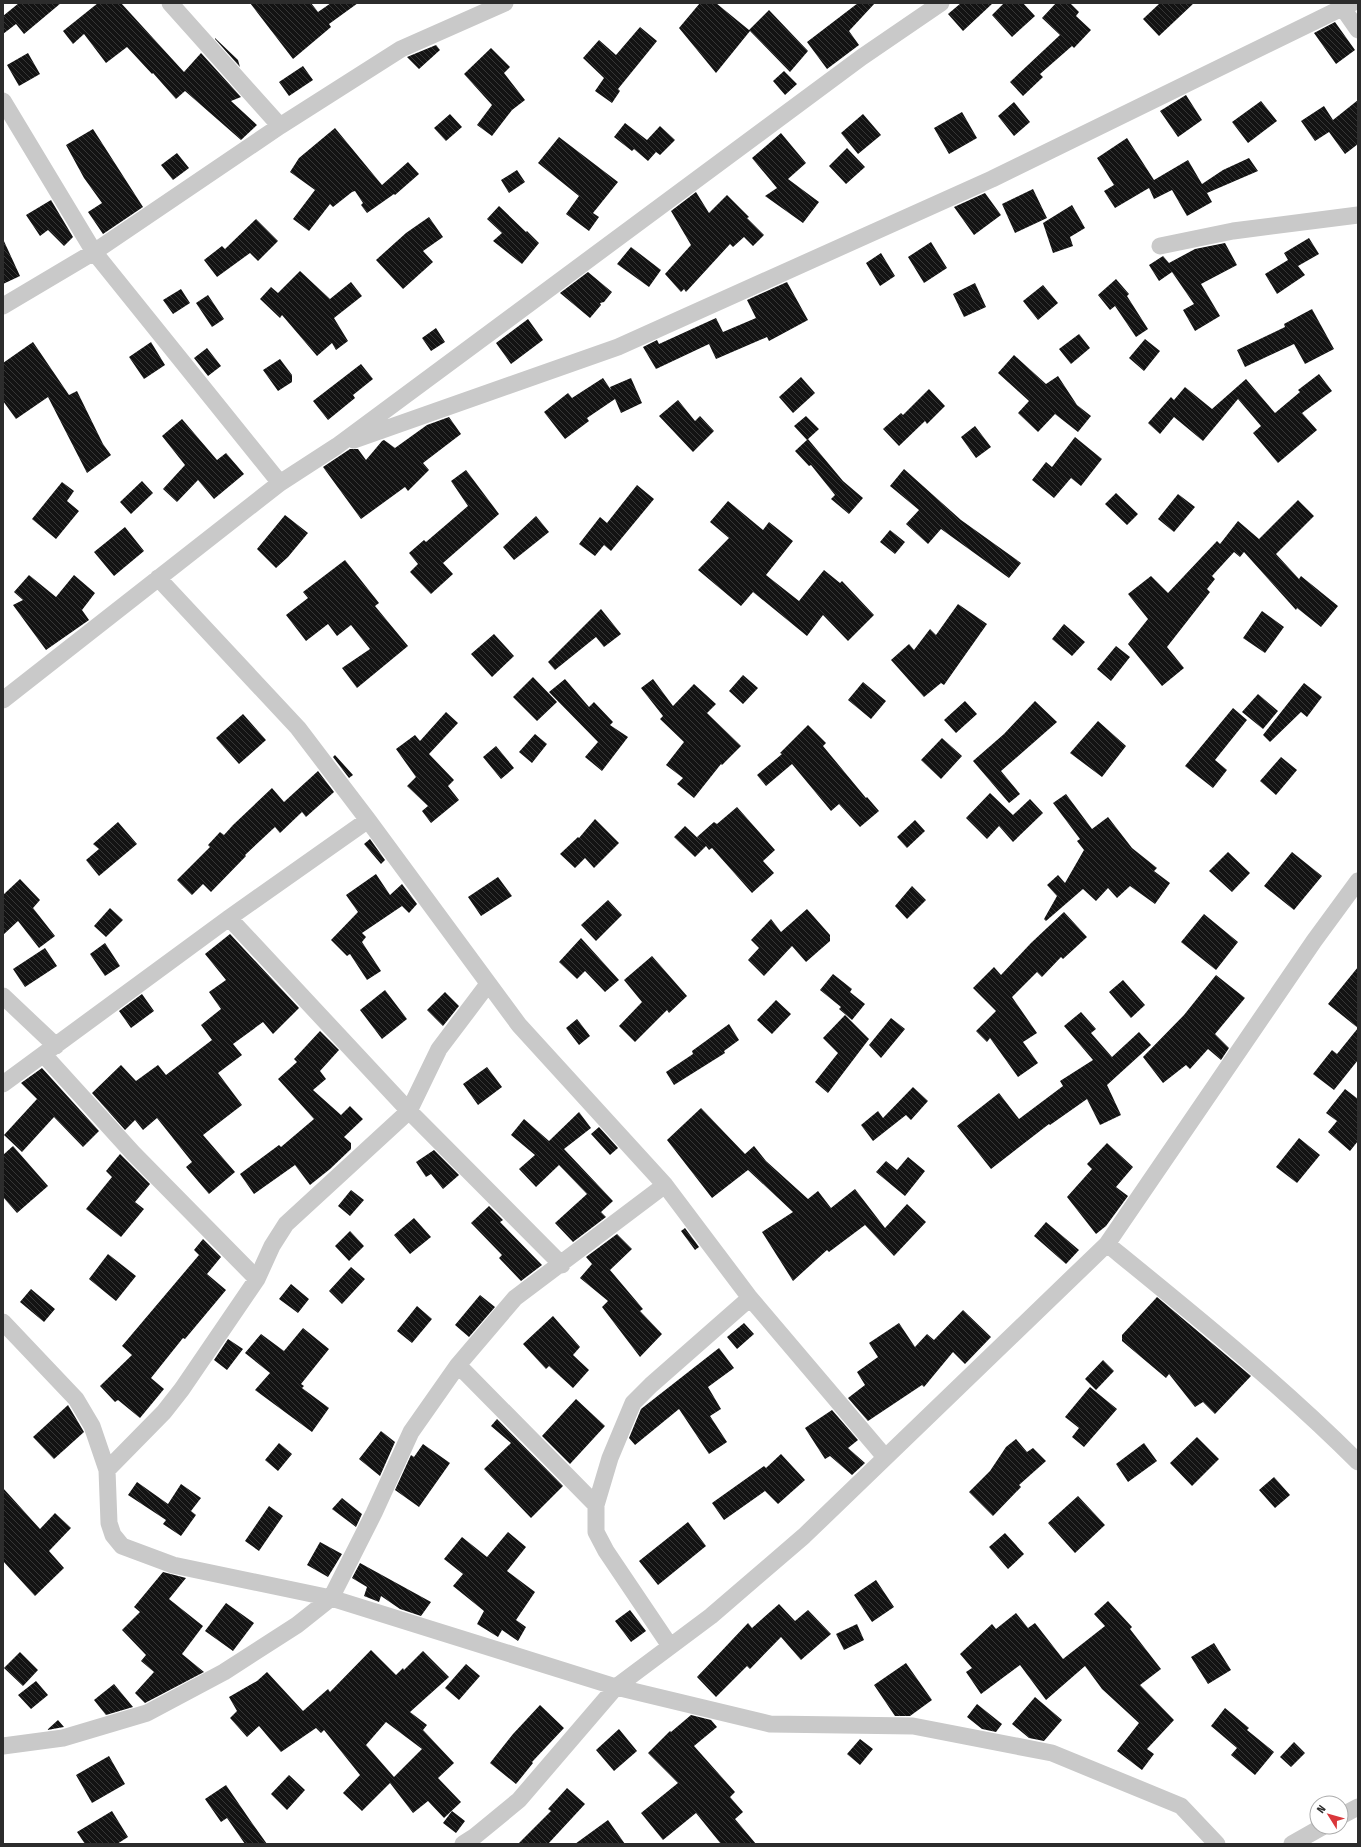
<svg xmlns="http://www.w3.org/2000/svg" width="1361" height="1847" font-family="'Fira Sans Condensed',sans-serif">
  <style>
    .building { fill: url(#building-back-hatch); fill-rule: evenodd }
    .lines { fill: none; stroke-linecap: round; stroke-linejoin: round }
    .street { stroke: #c9c9c9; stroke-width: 17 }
  </style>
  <defs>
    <pattern id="building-back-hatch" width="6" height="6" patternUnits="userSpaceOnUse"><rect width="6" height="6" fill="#131313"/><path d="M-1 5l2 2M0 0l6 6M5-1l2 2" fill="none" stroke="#363636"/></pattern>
  </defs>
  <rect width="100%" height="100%" fill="#fff"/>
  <path class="building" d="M19,3H61L24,34L16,24L3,34V16Z
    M98,3H121L184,72L201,53L241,97L231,101L257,125L241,140L185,91L176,99L153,73L152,74L127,47L106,63L84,34L73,44L63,31Z
    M250,3H311L318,12L331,3H358L329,24L331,27L293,59Z
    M700,3H716L749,30L769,10L808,51L790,72L750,31L716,73L679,28Z
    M858,3H875L849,31L859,45L827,69L807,42Z
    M961,3H993L963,31L948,14Z
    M1004,3H1023L1035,16L1012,37L992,15Z
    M1056,3H1070L1079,12L1076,16L1091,30L1074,48L1072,46L1040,74L1043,77L1023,96L1010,82L1060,35L1042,18Z
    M1160,3H1194L1159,36L1143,19Z
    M1335,22L1355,50L1336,64L1314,33Z
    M640,27L657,41L618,89L620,91L612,103L595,91L604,78L583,58L599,40L616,55Z
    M215,38L238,60L240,67L215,39Z
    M436,45L440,50L419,69L407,57Z
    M491,48L510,67L504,73L525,100L512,110L492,136L477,125L492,105L464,74Z
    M28,53L40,74L19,86L7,65Z
    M303,66L313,80L289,96L279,82Z
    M784,71L797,84L785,95L773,81Z
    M1186,95L1202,120L1178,137L1160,111Z
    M1358,100V144L1345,154L1329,132L1315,141L1301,121L1324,106L1333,120Z
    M1261,101L1277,121L1248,143L1232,122Z
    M1014,102L1030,122L1014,136L998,116Z
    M962,112L977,138L949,154L934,128Z
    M450,114L462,127L446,141L434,128Z
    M863,114L881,135L858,154L841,133Z
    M625,123L647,140L660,126L675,140L660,155L656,152L648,161L634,149L632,151L614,137Z
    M335,128L382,185L408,162L419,174L395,195L394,194L367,213L361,205L363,203L355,191L352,192L333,207L330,204L309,231L293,219L315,190L290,172L299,158Z
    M93,129L143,207L103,234L88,212L102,203L84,178L66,145Z
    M781,133L806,163L788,179L819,202L803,223L765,196L777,188L752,158Z
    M559,137L618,182L593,213L599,217L589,231L566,214L579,196L538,163Z
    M1127,138L1154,180L1188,160L1202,184L1223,170L1249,158L1258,171L1207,193L1212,202L1187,216L1172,190L1154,199L1149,188L1115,208L1104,191L1114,185L1097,158Z
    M847,148L865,167L846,184L829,166Z
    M177,153L189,168L173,180L161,165Z
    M517,170L525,182L509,193L501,180Z
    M1033,189L1047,218L1015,233L1002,204Z
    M696,192L709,213L727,195L749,217L747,218L764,235L753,246L744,237L733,247L730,244L686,292L684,289L681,292L665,274L691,245L671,211Z
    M985,193L1001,215L974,235L954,207Z
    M51,200L73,237L64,246L48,230L40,236L26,215Z
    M1072,205L1085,228L1070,237L1073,246L1053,253L1043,223Z
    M499,206L526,232L527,231L539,243L522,264L493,241L502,233L487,219Z
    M429,217L443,237L423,251L433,262L403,289L376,260L406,233Z
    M256,219L278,241L258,261L250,253L217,277L204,260L222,246L225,249Z
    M1309,238L1319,254L1298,266L1305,275L1277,294L1265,274L1288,260L1284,253Z
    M3,239L20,276L3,284Z
    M931,242L947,268L924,283L908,257Z
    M1225,243L1237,265L1201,284L1220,316L1195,331L1183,310L1194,304L1172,272L1159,281L1149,265L1163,256L1169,263L1195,249Z
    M631,247L661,270L649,287L617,264Z
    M881,253L895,276L880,286L866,263Z
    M300,271L330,299L351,282L362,296L334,318L348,341L336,350L332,343L317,356L282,315L280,318L260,299L271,287L278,293Z
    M588,272L612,292L604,302L600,303L601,305L590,318L560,293Z
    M1116,279L1129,294L1127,296L1148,329L1136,337L1115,306L1110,310L1098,295Z
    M787,282L808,320L769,341L767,337L716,359L709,344L656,369L643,347L657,340L659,344L716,318L723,332L756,318L747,300Z
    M975,283L986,307L964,317L953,294Z
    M1043,285L1058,303L1038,320L1023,301Z
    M181,289L190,303L173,314L163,300Z
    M208,295L224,319L212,327L196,303Z
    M1312,309L1334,349L1305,364L1294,344L1245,367L1237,350L1285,327L1284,324Z
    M528,319L543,340L511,364L496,343Z
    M436,328L445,342L431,351L422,338Z
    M1079,334L1090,348L1071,364L1059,349Z
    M1145,339L1160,351L1144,371L1129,358Z
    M33,342L69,395L77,391L103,444L111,455L87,473L48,397L16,419L3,401V363Z
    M151,342L165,365L144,379L129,357Z
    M207,348L221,366L208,376L194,358Z
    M1014,355L1046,384L1058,376L1077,405L1091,416L1078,432L1055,414L1038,432L1018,413L1029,401L998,373Z
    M280,359L292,375V382L278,391L263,370Z
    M361,364L373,379L353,395L355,398L328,420L313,401Z
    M1319,374L1332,391L1302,413L1317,430L1278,463L1253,433L1261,426L1238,399L1203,441L1174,417L1160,434L1148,423L1171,397L1174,400L1185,387L1212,409L1246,379L1275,413L1300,392L1298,390Z
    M801,377L815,393L793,413L779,397Z
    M603,378L611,390L610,387L631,378L642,403L621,413L615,399L587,418L589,421L565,439L544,412L568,393L572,398Z
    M929,389L945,406L927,424L925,421L899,446L883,429L901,413L903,415Z
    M678,400L695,421L700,416L714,431L693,452L659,416Z
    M806,416L819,429L807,440L794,426Z
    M449,417L461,434L423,463L429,470L408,491L405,487L361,519L323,467L350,449H358L366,460L382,441L384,440L395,448L427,425Z
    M182,419L217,460L226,453L244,474L214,499L198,480L177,502L163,489L185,465L162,436Z
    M975,426L991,447L976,458L961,437Z
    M1075,437L1102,459L1081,486L1071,478L1054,498L1032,480L1046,462L1052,467Z
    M808,439L843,481L863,498L849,514L831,499L835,495L811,465L809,466L795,451Z
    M904,469L961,520L1021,563L1009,578L941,529L928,544L906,524L919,510L890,486Z
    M466,470L499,514L443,563L453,574L431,594L410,572L418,564L409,553L424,540L426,542L468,506L451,481Z
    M142,481L153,493L131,514L120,502Z
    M62,482L74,491L67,501L79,511L56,539L32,519Z
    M637,485L654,499L611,551L604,545L595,556L579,544L600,517L607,523Z
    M1116,493L1138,514L1127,525L1105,504Z
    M1178,494L1195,507L1174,532L1158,519Z
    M1298,500L1314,516L1276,554L1299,579L1301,576L1338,606L1321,627L1297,608L1296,610L1244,552L1240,557L1234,552L1212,576L1215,579L1207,589L1210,592L1167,647L1184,668L1162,686L1128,644L1148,619L1128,594L1151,576L1168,593L1217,541L1220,544L1238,521L1259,539Z
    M728,501L763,530L769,522L793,541L766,575L799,601L824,570L840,583L842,581L874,615L848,641L823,615L807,636L753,592L741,606L698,570L729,538L710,522Z
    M285,515L308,533L288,557L276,568L257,549Z
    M536,516L549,532L514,560L503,547Z
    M125,527L144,551L114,576L94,552Z
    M890,530L905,542L895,554L880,542Z
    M345,560L379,603L375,606L408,646L357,688L342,668L370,649L351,625L337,636L328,624L306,641L286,615L308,598L303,592Z
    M29,575L56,597L74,575L95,593L82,610L89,620L46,650L13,605L23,600L14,592Z
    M958,604L987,624L944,685L941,683L924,697L891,660L909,644L914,650L930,629L936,635Z
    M601,609L621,634L604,647L596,637L555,670L548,662Z
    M1262,611L1284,627L1265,653L1243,638Z
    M1064,624L1085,642L1072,656L1052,639Z
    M494,634L514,656L492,677L471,654Z
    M1116,646L1130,657L1111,681L1097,669Z
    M743,675L758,688L743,704L729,691Z
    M533,677L557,702L537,721L513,697Z
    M565,679L589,707L594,702L613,722L610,725L628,737L602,771L585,757L598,742L549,692Z
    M653,679L673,706L694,684L716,704L707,713L741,746L722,765L721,764L694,798L677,784L683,778L666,765L684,742L660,719L663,716L641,688Z
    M863,682L886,701L871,719L848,700Z
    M1304,683L1322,697L1307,717L1301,712L1270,742L1263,735Z
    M1258,694L1278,711L1263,729L1242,712Z
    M965,701L977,714L956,733L944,720Z
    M1035,701L1057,722L1001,771L1020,794L1009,803L973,761L1004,734Z
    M1233,708L1247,720L1215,760L1227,770L1213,788L1185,766Z
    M446,712L458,723L429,754L454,780L448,786L459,800L431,823L422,811L428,806L407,786L416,777L396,749L415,735L420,741Z
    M243,714L266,740L239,764L216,738Z
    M1098,721L1126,746L1102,777L1070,753Z
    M808,725L826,743L823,746L866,798L867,797L879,811L860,827L839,804L831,811L792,764L766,786L757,775L782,754L780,753Z
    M535,734L547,744L532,763L519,752Z
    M942,738L962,756L941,779L921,760Z
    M496,746L514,768L501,779L483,757Z
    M335,755L353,775L349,778L333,757Z
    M1281,757L1297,770L1276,795L1260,781Z
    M318,771L334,792L306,817L302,812L280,833L275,827L245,855L246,856L211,892L203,884L192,895L177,880L210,847L208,845L220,832L224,835L233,825L272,788L284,802Z
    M990,793L1013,815L1030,799L1043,813L1013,842L999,826L987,839L966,818Z
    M1066,794L1092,829L1108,817L1132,848L1157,868L1154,871L1170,883L1155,904L1130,886L1117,898L1108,888L1096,901L1083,889L1046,921L1044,919L1057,896L1047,885L1058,875L1065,883L1084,850L1077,841L1080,839L1053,803Z
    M737,807L775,850L763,861L774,873L752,893L712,848L709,850L706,846L695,857L674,837L685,826L704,844L697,837L714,822L717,824Z
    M595,819L619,843L594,868L585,858L575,868L560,854L578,837L579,838Z
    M915,820L925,831L907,848L897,837Z
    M118,822L137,844L99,876L86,860L99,849L93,844Z
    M370,839L385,860L381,864L364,844Z
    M1228,852L1250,873L1232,892L1209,871Z
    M1292,852L1322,876L1294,910L1264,886Z
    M376,874L390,895L402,884L417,904L409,913L402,906L362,933L366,937L362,942L381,971L367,980L350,954L347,956L331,940L358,912L346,895Z
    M498,877L512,896L481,916L468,897Z
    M20,879L40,900L33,908L55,936L39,948L18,921L3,935V895Z
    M912,886L926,900L907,919L895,906Z
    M608,900L622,915L596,941L581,925Z
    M110,908L123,920L106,937L94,926Z
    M807,909L830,935V941L806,962L792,946L764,976L748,960L759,948L751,940L771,919L781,932Z
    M1064,912L1087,937L1063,959L1061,957L1042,977L1037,972L1012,997L1037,1033L1023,1042L1038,1063L1018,1077L990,1038L987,1042L976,1031L996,1011L973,988L994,967L1001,975L1031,943Z
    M1204,914L1238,942L1216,970L1181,942Z
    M230,934L299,1008L273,1034L263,1022L233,1044L242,1055L218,1073L242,1105L203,1135L235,1172L209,1194L186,1167L192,1162L157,1118L143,1130L135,1120L125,1130L92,1093L121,1065L136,1081L158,1065L166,1075L212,1040L201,1025L221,1009L209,992L226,980L205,954Z
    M581,938L619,980L605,992L585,971L577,979L559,962Z
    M105,943L120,966L105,976L90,954Z
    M45,948L57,966L25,987L13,969Z
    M652,956L687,996L669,1013L667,1010L635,1042L619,1026L642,1002L624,980Z
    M1358,967V1060L1334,1090L1313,1074L1332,1050L1337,1054L1358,1028L1328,1004Z
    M833,974L852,989L850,992L865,1004L852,1020L839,1009L841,1007L820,990Z
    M1216,975L1245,998L1215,1034L1229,1048L1221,1060L1208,1049L1190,1069L1186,1065L1163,1083L1143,1057L1184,1015Z
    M1123,980L1145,1005L1131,1018L1109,992Z
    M385,990L407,1019L382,1039L360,1010Z
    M445,992L459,1006L443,1026L427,1010Z
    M142,994L154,1011L131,1028L119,1011Z
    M776,1000L791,1014L772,1034L757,1020Z
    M1081,1012L1096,1029L1091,1033L1112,1057L1139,1032L1151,1045L1107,1085L1121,1115L1100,1125L1087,1099L1050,1125L1049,1124L991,1169L957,1126L999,1093L1019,1119L1063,1086L1060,1081L1093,1060L1064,1026Z
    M845,1015L869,1039L828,1093L815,1082L838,1053L823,1038Z
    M891,1018L905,1029L881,1058L869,1045Z
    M577,1019L590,1036L579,1045L566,1028Z
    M729,1024L739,1040L724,1051L725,1053L674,1085L666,1072L693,1054L692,1051Z
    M320,1031L339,1050L320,1071L326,1079L313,1090L341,1115L350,1106L363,1119L344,1137L351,1143V1149L330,1169L310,1185L295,1165L254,1194L240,1174L279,1145L281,1147L314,1119L278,1079L297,1062L294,1059Z
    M487,1067L502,1087L478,1105L463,1084Z
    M42,1068L99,1131L83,1147L54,1117L22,1152L4,1135L37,1099L21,1083Z
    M913,1087L928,1101L911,1120L906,1115L873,1141L861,1125L878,1111L883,1118Z
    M1345,1089L1358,1099V1141L1350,1151L1328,1132L1337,1121L1326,1113Z
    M701,1108L745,1154L754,1146L766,1161L808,1199L818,1191L831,1208L855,1189L885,1228L907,1204L926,1222L894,1256L865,1225L829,1252L827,1250L793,1281L762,1232L793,1212L748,1170L712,1198L667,1140Z
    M579,1112L591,1128L564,1149L613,1201L601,1212L606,1217L573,1242L555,1223L587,1194L559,1165L536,1187L519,1169L535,1155L511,1135L524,1119L549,1141Z
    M599,1127L618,1148L610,1155L591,1134Z
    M1299,1138L1320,1155L1297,1183L1276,1167Z
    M1107,1143L1133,1167L1116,1187L1128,1196L1106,1226L1096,1234L1067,1197L1092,1169L1087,1164Z
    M13,1146L48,1186L17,1213L3,1197V1155Z
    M434,1150L459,1175L443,1189L431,1174L426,1177L416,1162Z
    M120,1154L150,1184L135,1202L144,1209L121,1237L86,1209L112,1177L106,1171Z
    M908,1157L925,1171L905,1196L876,1172L886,1161L897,1170Z
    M351,1190L364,1200L350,1216L338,1206Z
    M489,1206L503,1220L500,1222L542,1265L521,1281L499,1258L502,1255L471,1223Z
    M414,1218L431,1237L410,1254L394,1235Z
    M1046,1222L1079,1250L1066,1264L1034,1236Z
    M685,1228L699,1247L695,1250L681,1231Z
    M350,1231L364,1246L349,1261L335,1246Z
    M617,1234L632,1249L610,1270L643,1309L640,1311L662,1334L640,1357L602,1307L608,1301L580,1278L592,1264L586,1257Z
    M203,1239L221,1257L207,1274L226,1290L185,1339L183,1338L151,1378L164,1389L140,1418L118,1400L115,1402L100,1386L132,1355L122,1346L199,1255L194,1250Z
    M108,1254L136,1276L116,1301L89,1279Z
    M351,1267L365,1279L342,1304L329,1291Z
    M291,1284L309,1299L298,1313L279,1299Z
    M31,1289L55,1309L44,1322L20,1302Z
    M480,1295L495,1307L469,1337L455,1325Z
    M1157,1297L1251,1376L1215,1414L1203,1402L1195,1407L1169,1374L1166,1378L1122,1341V1335Z
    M417,1306L432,1319L412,1343L397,1331Z
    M963,1310L991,1337L965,1364L953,1352L924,1387L922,1385L868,1421L848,1398L865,1385L857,1372L878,1357L869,1343L899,1323L915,1347L927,1334L934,1340Z
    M553,1316L580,1347L573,1355L589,1370L573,1388L549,1366L546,1369L523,1344Z
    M744,1323L754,1334L737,1349L727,1337Z
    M303,1328L329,1349L301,1384L304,1386L302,1388L329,1408L312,1432L255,1390L270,1373L245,1353L261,1334L284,1351Z
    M228,1339L243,1349L227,1370L214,1360Z
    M719,1348L734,1368L708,1387L721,1409L710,1416L727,1442L709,1454L679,1409L635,1445L629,1438L641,1409Z
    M1103,1360L1114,1371L1096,1390L1085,1379Z
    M1090,1387L1117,1409L1084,1447L1072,1437L1079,1428L1065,1417Z
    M576,1399L605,1426L570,1464L542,1436Z
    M68,1405L84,1432L54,1459L33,1437Z
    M832,1410L858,1440L848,1448L865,1463L852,1475L830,1456L825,1459L805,1428Z
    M497,1419L563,1486L531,1518L484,1469L511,1443L491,1426Z
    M381,1431L395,1442L380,1476L359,1459Z
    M1197,1437L1219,1459L1192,1486L1170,1463Z
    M1016,1439L1027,1452L1033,1448L1046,1461L1019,1485L1021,1487L993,1516L969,1492L990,1471L1006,1447Z
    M279,1443L292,1454L278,1471L265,1460Z
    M1144,1443L1157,1461L1128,1482L1116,1464Z
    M423,1444L450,1463L419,1507L395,1490L411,1455L414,1457Z
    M781,1454L805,1480L778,1504L765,1491L724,1520L712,1503L764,1466L766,1468Z
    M1274,1477L1290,1495L1275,1508L1259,1490Z
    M137,1482L168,1504L181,1484L201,1498L191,1511L196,1515L181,1536L163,1524L166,1520L128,1495Z
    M3,1488L40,1529L55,1513L71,1528L49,1551L64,1568L35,1596L3,1561Z
    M1078,1496L1105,1525L1075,1553L1048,1523Z
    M342,1498L362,1514L356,1527L332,1509Z
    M269,1506L283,1516L259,1551L245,1541Z
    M688,1522L706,1546L658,1585L639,1561Z
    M508,1532L526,1547L507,1571L535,1592L516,1620L526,1627L518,1641L502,1630L498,1637L477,1624L484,1611L453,1586L463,1574L444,1559L462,1537L487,1557Z
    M1005,1533L1024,1554L1008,1569L989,1547Z
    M320,1542L342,1554L328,1577L307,1565Z
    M360,1563L431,1602L421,1616L400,1609L381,1596L379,1602L364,1596L367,1587L352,1578Z
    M163,1572L186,1578L169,1599L203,1626L182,1654L204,1672L145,1703L135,1693L154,1672L141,1661L146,1655L122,1630L140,1612L134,1607Z
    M876,1580L894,1607L872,1622L854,1595Z
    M1108,1601L1132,1627L1130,1629L1161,1669L1140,1685L1174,1720L1147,1749L1154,1754L1142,1770L1117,1751L1139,1723L1102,1689L1085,1666L1046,1700L1020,1665L981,1694L966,1672L972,1668L960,1654L992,1624L996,1629L1016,1613L1028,1628L1035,1623L1063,1659L1105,1626L1094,1614Z
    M226,1603L254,1623L233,1651L205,1631Z
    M779,1604L795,1621L808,1610L831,1634L801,1660L781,1637L750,1669L747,1666L716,1697L697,1677L748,1623L752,1628Z
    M630,1610L646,1631L631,1642L615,1621Z
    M857,1624L864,1640L844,1650L836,1634Z
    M1214,1643L1231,1670L1208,1684L1191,1657Z
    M371,1650L396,1675L403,1668L404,1670L423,1651L449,1677L410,1712L427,1725L423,1730L454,1763L438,1778L461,1802L444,1818L428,1801L413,1813L390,1783L362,1811L343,1793L360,1775L324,1730L321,1733L316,1728L281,1752L259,1726L247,1737L230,1718L237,1711L229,1697L257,1681L267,1672L303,1711L328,1689L330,1692ZM386,1722L422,1749L394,1777L366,1745Z
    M20,1652L38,1670L23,1686L4,1668Z
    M906,1663L932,1700L910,1716H895L874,1685Z
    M466,1664L480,1676L459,1700L445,1688Z
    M36,1681L48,1695L31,1709L18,1695Z
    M114,1684L133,1707L106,1715L94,1700Z
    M1035,1697L1062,1720L1044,1741L1029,1738L1012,1724Z
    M977,1704L1002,1724L996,1732L982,1729L967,1717Z
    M540,1705L564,1728L532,1762L533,1763L516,1784L490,1763L513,1734Z
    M1225,1708L1249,1728L1247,1730L1274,1752L1255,1775L1231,1755L1237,1748L1211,1726Z
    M691,1715L711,1720L717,1727L694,1746L735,1792L730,1797L743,1812L735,1819L756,1844H721L696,1813L663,1840L641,1813L678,1783L648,1753L670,1731L671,1732Z
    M58,1720L64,1727L47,1730Z
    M619,1729L637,1751L614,1771L596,1750Z
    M860,1739L873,1749L860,1765L847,1754Z
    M1294,1742L1305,1753L1291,1767L1280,1757Z
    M109,1756L125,1784L92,1803L76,1775Z
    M289,1775L305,1790L287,1810L271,1794Z
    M226,1785L252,1823L267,1844H245L227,1818L221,1822L205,1799Z
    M567,1788L585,1804L548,1844H518L551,1811L548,1809Z
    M112,1811L128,1837L117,1844H85L77,1832Z
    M452,1811L465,1821L456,1833L443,1823Z
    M608,1820L625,1844H575Z"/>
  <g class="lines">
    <path class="street" d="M170,3L280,126
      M1342,7L1358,30
      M3,101L94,252L280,483
      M1160,246L1233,231L1358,215
      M3,306L94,252L280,126L401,49L505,3
      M354,440L618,347L992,179L1352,3
      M158,578L298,728L368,820L519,1025L665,1185L750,1298L885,1457
      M3,700L280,483L337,446L862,57L941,3
      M229,918L409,1111L562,1265
      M3,996L56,1046
      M44,1055L133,1153L257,1279
      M3,1084L229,918L368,820
      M1107,1244C1193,1314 1280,1384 1358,1462
      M3,1322L76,1399L92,1426L107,1470L109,1523L113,1535L122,1546L173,1565L331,1598L616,1687L770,1724L913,1726L1052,1753L1181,1806L1217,1844
      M458,1365L596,1505
      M107,1470L164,1412L182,1389L257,1279L272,1246L286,1224L409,1111L439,1049L488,984
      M670,1646L606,1551L596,1532V1505L610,1458L633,1403L651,1385L750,1298
      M3,1746L63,1738L147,1713L224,1672L297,1625L331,1598L374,1513L411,1432L458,1365L515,1298L665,1185
      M1341,1816L1358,1807
      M463,1844L474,1837L519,1800L616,1687L711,1616L804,1536L1107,1244L1314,941L1358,881
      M1292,1844L1322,1827"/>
  </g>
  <rect width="1361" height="1847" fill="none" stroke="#2c2c2c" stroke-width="8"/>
  <g transform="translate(1329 1815) rotate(307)"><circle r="19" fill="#ffffff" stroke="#ababab"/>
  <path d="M0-3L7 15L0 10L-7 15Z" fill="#da373b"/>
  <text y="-6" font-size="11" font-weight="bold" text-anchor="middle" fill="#2c2c2c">N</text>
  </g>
</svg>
